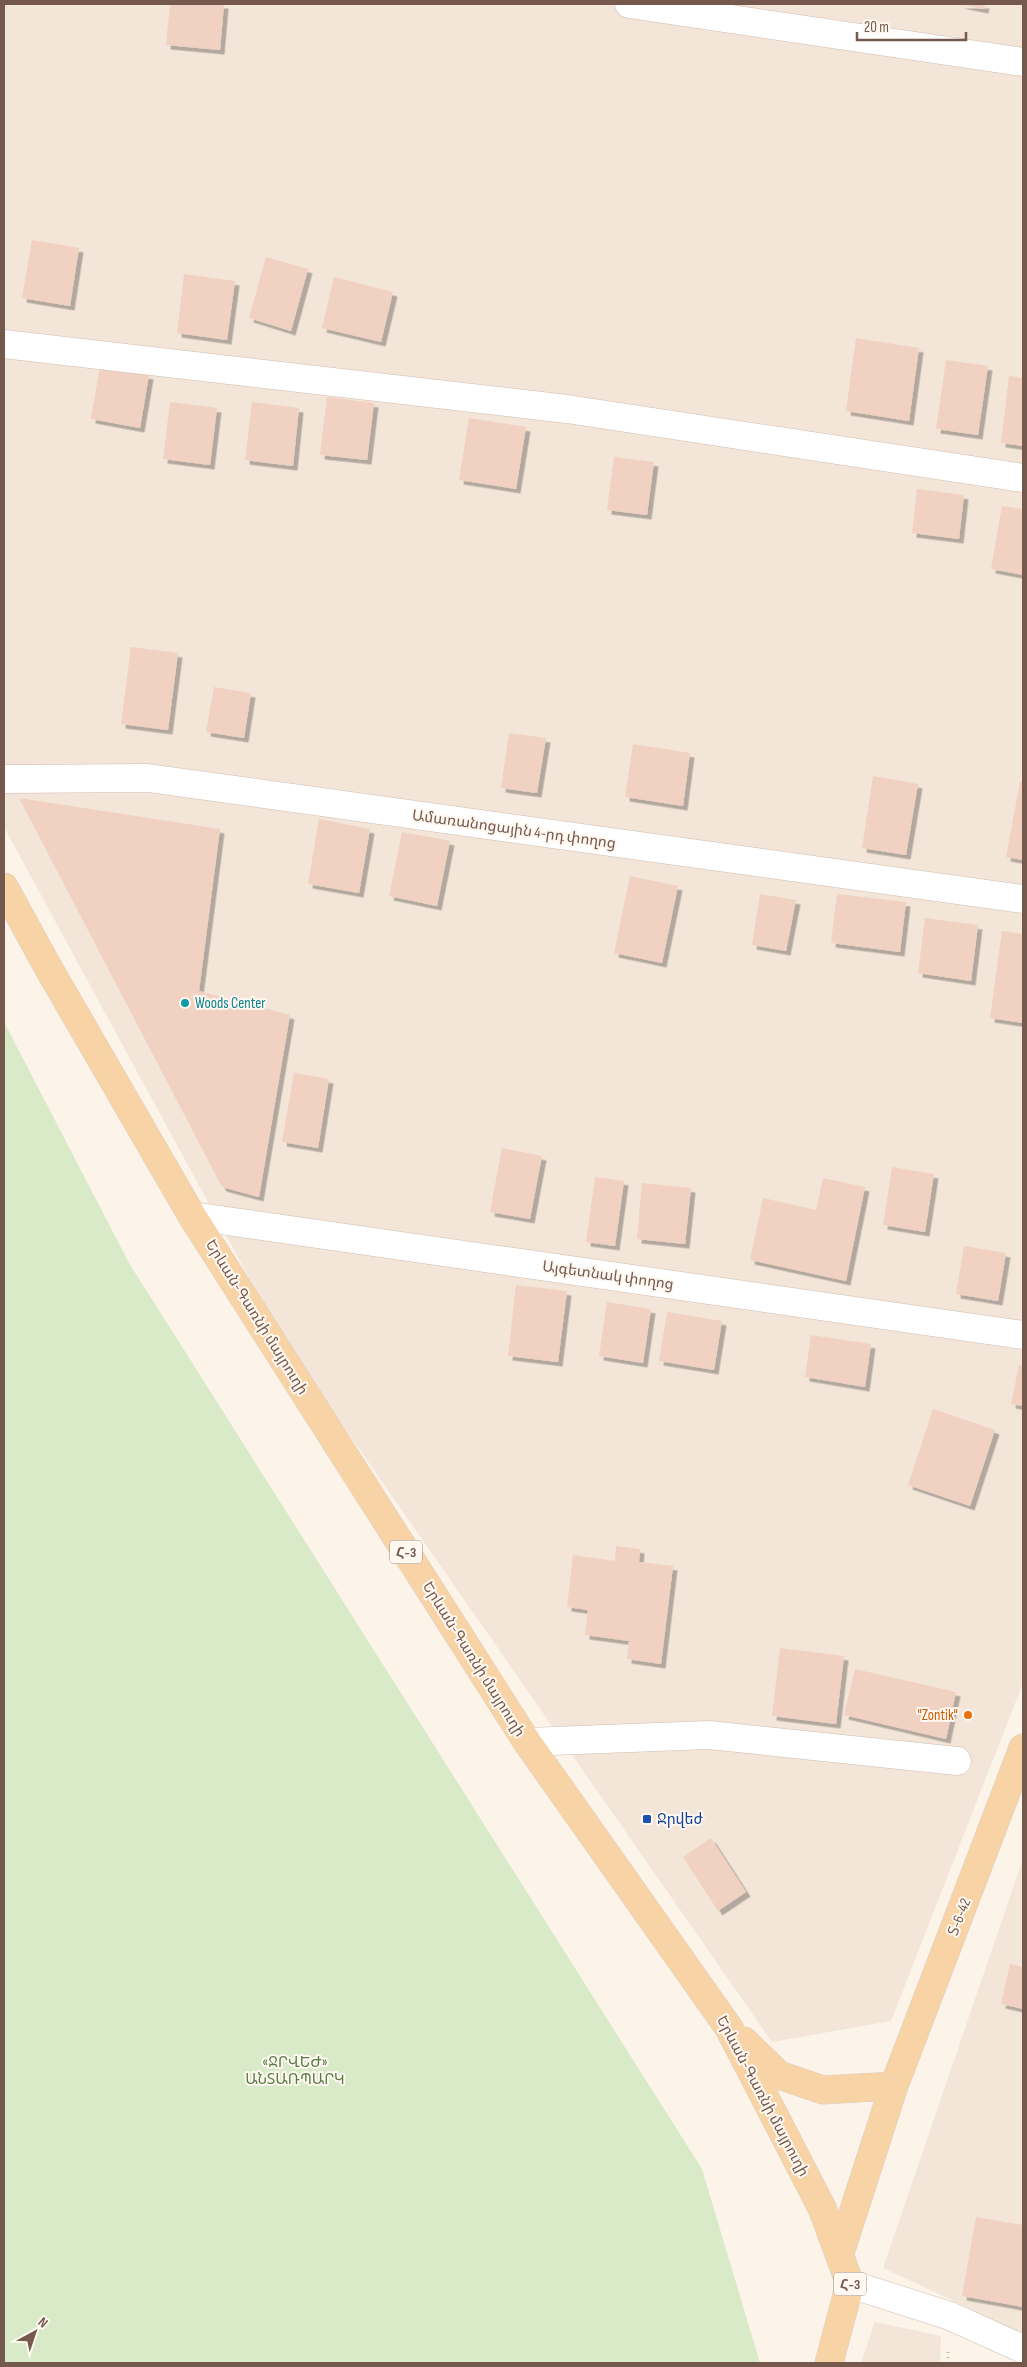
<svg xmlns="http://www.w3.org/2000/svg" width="1027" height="2367" font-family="'Sofia Sans Condensed','Noto Sans Armenian',sans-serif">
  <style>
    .residential { fill: #f3e5d8 }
    .green { fill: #d8eac8 }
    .building { fill: #f1d1c2; filter: url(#shadow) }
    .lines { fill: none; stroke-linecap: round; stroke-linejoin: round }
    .minor-casing { stroke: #d0bdb1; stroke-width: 29 }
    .major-casing { stroke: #d9d1cd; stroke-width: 29 }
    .path { stroke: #d6b4a4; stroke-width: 3; stroke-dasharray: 1 4; stroke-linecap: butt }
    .minor { stroke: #fff; stroke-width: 28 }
    .major { stroke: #f8d3a5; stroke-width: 28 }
    .culture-dot { fill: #0f9aa8; stroke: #fef8f0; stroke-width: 2 }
    .food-dot { fill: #e8710a; stroke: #fef8f0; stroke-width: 2 }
    .transit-dot { fill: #1a4fb4; stroke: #fef8f0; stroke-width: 2 }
    .labels { text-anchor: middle; stroke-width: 4; stroke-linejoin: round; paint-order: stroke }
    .shield { fill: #fef8f0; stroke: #9f897e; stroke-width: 1 }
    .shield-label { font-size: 14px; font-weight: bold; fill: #76594d }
    .street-label { font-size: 15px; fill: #76594d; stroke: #fef8f0 }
    .culture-label { font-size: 15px; fill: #0d838f; stroke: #fef8f0; text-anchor: start }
    .food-label { font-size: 15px; fill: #c56008; stroke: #fef8f0; text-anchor: end }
    .transit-label { font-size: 15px; fill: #164399; stroke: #fef8f0; text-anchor: start }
    .park-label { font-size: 15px; fill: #597b45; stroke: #fef8f0 }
  </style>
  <defs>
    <filter id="shadow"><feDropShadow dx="4.5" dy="4.5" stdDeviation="0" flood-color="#0004"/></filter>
  </defs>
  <rect width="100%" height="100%" fill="#fcf3e9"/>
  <path class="residential" d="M4,4H1023V1683L891,2021L772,2042L282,1338L4,827Z
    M1023,1859V2333L883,2268Z
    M875,2322L941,2336L940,2363H861Z"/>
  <path class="green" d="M4,1022L129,1263L702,2169L760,2363H4Z"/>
  <path class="building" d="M170,4H224L220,50L166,45Z
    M959,4H985L984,9Z
    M32,240L79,248L70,306L22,298Z
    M266,257L308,269L291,331L249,318Z
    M184,274L235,281L227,340L177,333Z
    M334,277L393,292L381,342L322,328Z
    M856,338L919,348L909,421L846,411Z
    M946,360L988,366L978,435L936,429Z
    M100,366L149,375L140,428L91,419Z
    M1009,376L1023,378V446L1001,443Z
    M327,397L374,403L367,460L320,455Z
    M170,402L217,408L210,465L163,459Z
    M252,402L299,408L293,466L245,460Z
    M469,418L526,427L516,489L459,480Z
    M614,457L654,462L647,515L607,510Z
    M917,489L964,495L959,539L912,533Z
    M1002,506L1023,509V575L991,569Z
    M131,647L178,653L168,730L121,724Z
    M214,687L251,693L244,738L206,732Z
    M509,733L546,738L537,793L501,788Z
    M633,744L690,753L683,806L625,797Z
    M873,776L918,784L906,855L862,848Z
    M1020,782H1023V860L1006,857Z
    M19,798L220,829L199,991L290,1015L259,1197L222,1187Z
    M319,819L370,829L359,893L308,884Z
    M402,832L450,841L437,906L389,896Z
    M630,876L678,886L662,963L614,953Z
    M760,894L796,900L786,951L752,945Z
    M837,894L906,902L900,952L831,943Z
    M925,918L978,925L971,981L918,973Z
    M1002,931L1023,934V1023L990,1018Z
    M294,1073L329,1079L318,1148L282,1142Z
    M502,1148L542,1156L530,1219L490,1212Z
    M892,1167L934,1174L925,1232L883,1225Z
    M595,1177L624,1181L615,1246L586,1242Z
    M823,1178L865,1187L846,1281L750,1260L763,1198L816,1210Z
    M642,1183L691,1188L685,1244L637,1239Z
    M964,1246L1006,1253L998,1301L956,1294Z
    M516,1285L567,1291L558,1362L508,1356Z
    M607,1302L651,1309L643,1363L599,1356Z
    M667,1312L722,1321L714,1370L659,1361Z
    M811,1335L871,1344L865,1387L805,1377Z
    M1019,1365L1023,1366V1406L1011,1404Z
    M933,1409L995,1430L970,1506L908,1485Z
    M616,1546L640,1549L639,1562L673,1566L661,1664L627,1659L629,1641L585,1635L588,1610L567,1607L573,1555L615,1561Z
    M780,1648L844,1656L836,1724L772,1716Z
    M855,1669L956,1692L946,1739L844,1715Z
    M711,1838L746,1892L718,1911L683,1857Z
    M1010,1964L1023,1967V2009L1001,2004Z
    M976,2217L1023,2225V2307L962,2296Z"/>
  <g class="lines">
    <defs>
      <path id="minor" d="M629,4L1023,62
        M4,344L567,409L1023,478
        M4,779L148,778L1023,899
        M192,1216L1023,1335
        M527,1742L709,1735L957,1761
        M850,2284L950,2316L1023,2349"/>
      <path id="major" d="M4,887L49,969L192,1216L527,1742L729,2028L822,2208L850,2284L829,2363
        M744,2041L779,2075L823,2090L894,2086
        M840,2253L894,2086L1023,1748"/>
    </defs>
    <use href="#minor" class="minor-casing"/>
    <use href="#major" class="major-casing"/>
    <path class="path" d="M948,2363V2351"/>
    <use href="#minor" class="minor"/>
    <use href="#major" class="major"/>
  </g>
  <circle class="culture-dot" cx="185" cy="1003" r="5"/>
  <circle class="food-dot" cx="968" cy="1715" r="5"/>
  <rect class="transit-dot" x="642" y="1814" width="10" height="10" rx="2.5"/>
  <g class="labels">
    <g class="shield">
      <rect x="390" y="1540.5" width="32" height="23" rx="4"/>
      <rect x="834" y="2272.5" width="32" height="23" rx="4"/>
    </g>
    <g class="shield-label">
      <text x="406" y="1557">Հ-3</text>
      <text x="850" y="2289">Հ-3</text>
    </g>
    <g class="street-label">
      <text transform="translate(514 829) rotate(8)" y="5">Ամառանոցային 4-րդ փողոց</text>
      <text transform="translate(608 1275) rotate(8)" y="5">Այգետնակ փողոց</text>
      <text transform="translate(257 1317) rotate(58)" y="5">Երևան-Գառնի մայրուղի</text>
      <text transform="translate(474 1659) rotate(58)" y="5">Երևան-Գառնի մայրուղի</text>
      <text transform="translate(959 1917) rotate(-69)" y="5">Տ-6-42</text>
      <text transform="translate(763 2096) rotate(62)" y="5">Երևան-Գառնի մայրուղի</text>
    </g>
    <g class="culture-label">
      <text x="195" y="1008">Woods Center</text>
    </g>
    <g class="food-label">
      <text x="958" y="1720">"Zontik"</text>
    </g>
    <g class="transit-label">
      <text x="657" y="1824">Ջրվեժ</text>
    </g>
    <g class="park-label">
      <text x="295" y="2067">«ՋՐՎԵԺ»<tspan x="295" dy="17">ԱՆՏԱՌՊԱՐԿ</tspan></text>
    </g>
  </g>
  <rect width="1027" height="2367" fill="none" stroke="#76594d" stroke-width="10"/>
  <g transform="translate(35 2332) rotate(40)" stroke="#fef8f0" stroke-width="4" paint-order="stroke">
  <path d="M0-4L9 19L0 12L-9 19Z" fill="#76594d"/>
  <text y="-8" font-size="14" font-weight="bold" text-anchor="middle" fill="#76594d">N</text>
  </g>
  <path d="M857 32v8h109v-8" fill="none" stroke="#76594d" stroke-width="2.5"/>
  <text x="864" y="32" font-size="15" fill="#76594d" stroke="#fef8f0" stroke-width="4" paint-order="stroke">20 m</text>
</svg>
